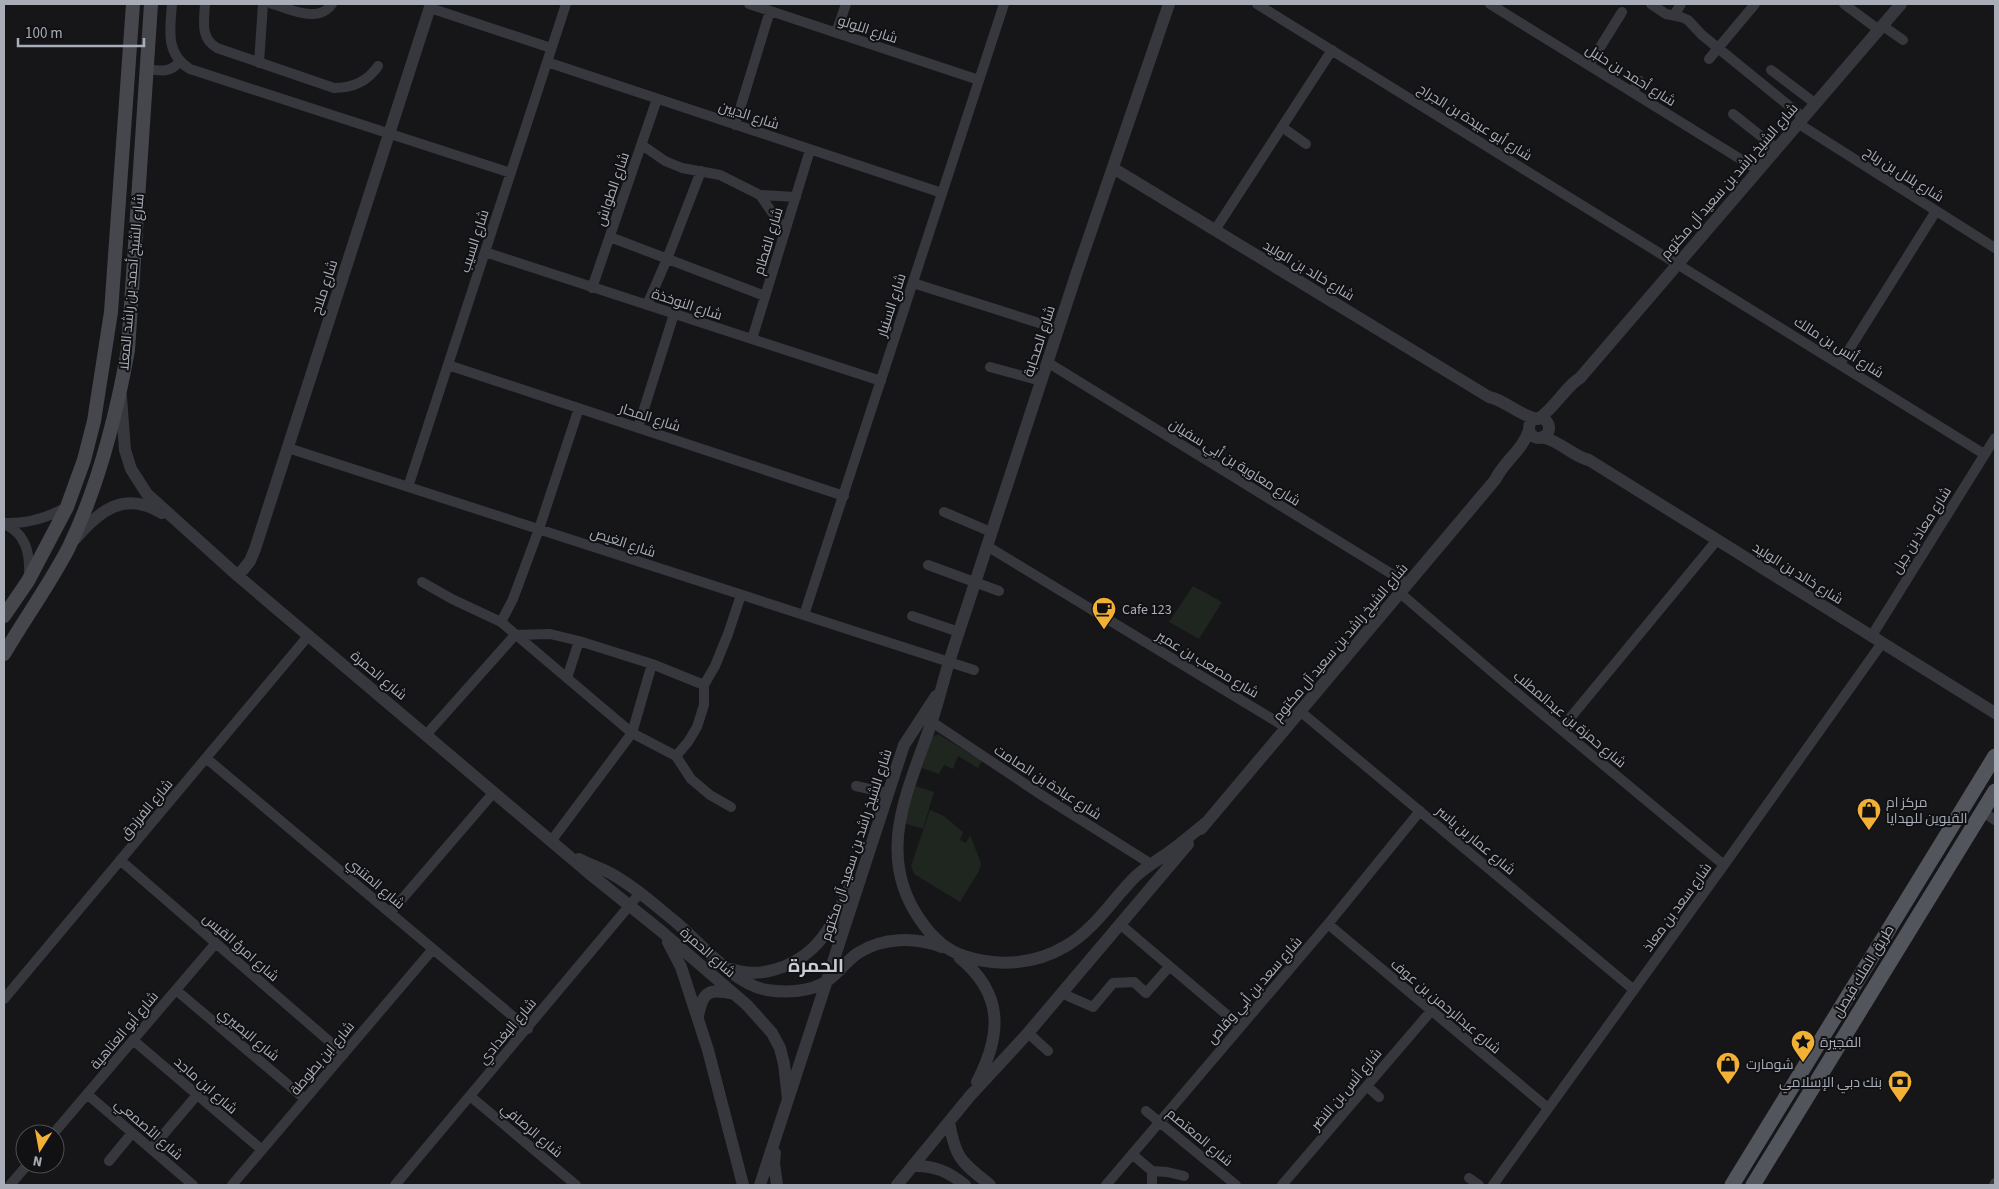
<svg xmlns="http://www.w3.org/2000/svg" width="1999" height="1189" font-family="'Source Sans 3',Cairo,sans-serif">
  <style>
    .green { fill: #1e261f }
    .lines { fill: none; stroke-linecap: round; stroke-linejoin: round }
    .minor { stroke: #37383d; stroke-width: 10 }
    .tertiary { stroke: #37383d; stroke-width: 12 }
    .secondary { stroke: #45474d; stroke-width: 14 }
    .primary { stroke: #53555c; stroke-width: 15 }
    .labels { text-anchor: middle; stroke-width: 4; stroke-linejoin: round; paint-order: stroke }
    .street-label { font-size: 14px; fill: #a8adb8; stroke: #111113 }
    .poi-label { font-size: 14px; fill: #a8adb8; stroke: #111113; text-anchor: start }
    .district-label { font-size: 19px; font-weight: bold; fill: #c9ccd4; stroke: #111113 }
  </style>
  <rect width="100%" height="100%" fill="#161618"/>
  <path class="green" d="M1193,586L1222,602L1199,639L1169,622Z
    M938,734L982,761L978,768L958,756L953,769L944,765L939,774L922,768L932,737Z
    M915,786L934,792L923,829L904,823Z
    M930,810L944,816L963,832L960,840L966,843L970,835L981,863L979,871L960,902L914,874L911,866Z"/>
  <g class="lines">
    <path class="minor" d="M172,4C170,29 165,54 190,69L511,173
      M205,4C204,21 200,38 217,48L334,88C353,88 368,81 378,66
      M272,4C291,9 318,24 332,4
      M749,4L979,80
      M1257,4L1984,454
      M1490,4L1758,170
      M1651,4L1666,14L1681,17L1688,20L1702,35L1804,118
      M1844,4L1879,30
      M430,8L551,48
      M1674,15L1681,4
      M1883,26L1903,40
      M836,33L846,4
      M1709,59L1755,4
      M547,62L942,193
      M259,63L263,4
      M1589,65L1622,12
      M147,69C160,71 171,73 180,61
      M1771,70L1816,104
      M1632,92L1640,81
      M1733,114L1776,148
      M1799,124L1995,248
      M735,125L770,11
      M1282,127L1306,144
      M642,145L665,161L682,168L720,175L760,195L796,197
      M760,195L785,231
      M1215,230L1332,50
      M610,237L765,296
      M485,252L881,381
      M913,283L1058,329
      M592,288L657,99
      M647,305L667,259L701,171
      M752,339L810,150
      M1047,362L1408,584
      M1840,364L1936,211
      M448,365L844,496
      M990,367L1041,381
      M638,428L674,314
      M288,448L974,670
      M408,487L566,4
      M944,512L991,532
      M4,523C26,524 47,518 67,507
      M4,524C27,534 30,554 29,577
      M987,546L1287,728
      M928,565L999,591
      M422,582L452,599L501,622L632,733L676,756L691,779L710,795L731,807
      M1400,593L1504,682L1724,865
      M804,615L1004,4
      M912,616L959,632
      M501,622L513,599L539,529L579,408
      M1871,637L1995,438
      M567,678L579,641
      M1301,712L1634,990
      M932,722L1043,796L1151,864
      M1561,729L1717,540
      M426,735L515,635L550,634L579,641L652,664L704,685
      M676,756L688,742L697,727L704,705V685L715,666L728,634L741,595
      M206,758L528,1029
      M856,786L887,793
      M1983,812L1995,820
      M552,840L632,733L652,664
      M120,860L344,1054
      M390,913L494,792
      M1328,924L1548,1108
      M1121,925L1240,1026
      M176,990L305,1099
      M1061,993L1093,1007L1113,983L1134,982L1146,993L1169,967
      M4,999L309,635
      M1028,1033L1048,1051
      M133,1040L262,1150
      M1367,1086L1379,1097
      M87,1094L193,1185
      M470,1096L576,1185
      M1146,1111L1236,1185
      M53,1134L215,944
      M151,1149L197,1095
      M1132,1154L1152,1171
      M109,1161L132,1133
      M1469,1178L1479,1185
      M10,1185L28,1164
      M232,1185L433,949
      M395,1185L640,893
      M1106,1185L1328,924L1420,811
      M1152,1185V1171L1167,1172L1184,1176
      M1282,1185L1431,1011
      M1493,1185L1724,865L1882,643
      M1994,1185L1995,1183"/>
    <path class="tertiary" d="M1169,4L1077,272L949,662C943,682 938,703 931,724C908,791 874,855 921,921C932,937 945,950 964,956C998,967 1034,965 1066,946C1094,930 1112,900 1135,877C1144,868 1155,862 1165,855C1180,845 1193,833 1207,822
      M1113,168L1489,397C1505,400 1518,415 1537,419
      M121,397L125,450L131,469L147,494L238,576L590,874L661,931L747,1005L772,1033L780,1048L784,1064L788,1099
      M1529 428a10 10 0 1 1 20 0a10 10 0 1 1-20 0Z
      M1538,419C1555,408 1566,386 1580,378L1901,4
      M1542,437C1560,441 1574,457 1589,460L1995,713
      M75,539C99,511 124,490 162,513
      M238,576L250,561L255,549L431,4
      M1201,829L1495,480C1504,461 1523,450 1529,430
      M579,859C589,864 600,868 610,873C634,886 656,906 677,923C701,944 735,985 767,990C786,993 811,992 827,981C838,974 846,961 858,953C883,937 915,937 942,947
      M668,942L681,967L708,1050L743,1185
      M959,957C1004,994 1002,1034 977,1082
      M731,969C758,979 792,968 813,948C831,931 841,905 852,883
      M698,1016C703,991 709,988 734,994
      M949,1122C956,1160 961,1161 990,1185
      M775,1153L774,1163L777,1185
      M913,1166C934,1165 949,1172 965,1185
      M760,1185L904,745L936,696
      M897,1185L970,1096L1028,1033L1188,844"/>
    <path class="secondary" d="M4,616L28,581L67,507L84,460L94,421L111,312L133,4
      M4,654C25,618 50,584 69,547C99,485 116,417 128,350L151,4"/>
    <path class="primary" d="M1732,1185L1995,756
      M1753,1185L1995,791"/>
  </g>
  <defs>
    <symbol id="cafe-pin" viewBox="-11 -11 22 30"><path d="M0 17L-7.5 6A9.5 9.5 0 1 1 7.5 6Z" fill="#f2b134" stroke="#111113"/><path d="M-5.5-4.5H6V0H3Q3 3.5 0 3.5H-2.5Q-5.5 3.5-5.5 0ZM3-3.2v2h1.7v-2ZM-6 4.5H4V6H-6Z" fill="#111"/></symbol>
    <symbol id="shop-pin" viewBox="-11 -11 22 30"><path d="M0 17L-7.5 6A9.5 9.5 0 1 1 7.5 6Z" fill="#f2b134" stroke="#111113"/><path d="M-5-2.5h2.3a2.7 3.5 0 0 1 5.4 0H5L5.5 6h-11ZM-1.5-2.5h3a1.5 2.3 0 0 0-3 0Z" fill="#111"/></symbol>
    <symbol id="sight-pin" viewBox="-11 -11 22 30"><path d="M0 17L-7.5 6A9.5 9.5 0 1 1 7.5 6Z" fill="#f2b134" stroke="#111113"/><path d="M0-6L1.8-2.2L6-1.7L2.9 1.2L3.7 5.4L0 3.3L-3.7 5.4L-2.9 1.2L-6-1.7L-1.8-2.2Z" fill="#111"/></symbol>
    <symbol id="bank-pin" viewBox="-11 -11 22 30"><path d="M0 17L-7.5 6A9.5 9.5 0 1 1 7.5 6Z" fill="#f2b134" stroke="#111113"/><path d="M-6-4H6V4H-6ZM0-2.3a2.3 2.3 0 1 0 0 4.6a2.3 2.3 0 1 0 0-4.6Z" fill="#111"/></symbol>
  </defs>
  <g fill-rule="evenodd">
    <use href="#cafe-pin" x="1090" y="595" width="28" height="38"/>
    <use href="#shop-pin" x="1855" y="796" width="28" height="38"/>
    <use href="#sight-pin" x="1789" y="1028" width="28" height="38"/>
    <use href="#shop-pin" x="1714" y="1050" width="28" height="38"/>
    <use href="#bank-pin" x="1886" y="1068" width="28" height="38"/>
  </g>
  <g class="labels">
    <g class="street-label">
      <text transform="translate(868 29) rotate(18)" y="5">شارع اللولو</text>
      <text transform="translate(1631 75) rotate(32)" y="5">شارع أحمد بن حنبل</text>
      <text transform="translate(749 115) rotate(18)" y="5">شارع الديين</text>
      <text transform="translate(1475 122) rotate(32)" y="5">شارع أبو عبيدة بن الجراح</text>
      <text transform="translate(1904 174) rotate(32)" y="5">شارع بلال بن رباح</text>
      <text transform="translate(1729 181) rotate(-49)" y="5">شارع الشيخ راشد بن سعيد آل مكتوم</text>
      <text transform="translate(612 189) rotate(-71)" y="5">شارع الطواش</text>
      <text transform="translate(474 241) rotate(-72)" y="5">شارع السيب</text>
      <text transform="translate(768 241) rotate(-73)" y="5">شارع الفطام</text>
      <text transform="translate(1309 270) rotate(31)" y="5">شارع خالد بن الوليد</text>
      <text transform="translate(131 282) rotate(-85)" y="5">شارع الشيخ أحمد بن راشد المعلا</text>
      <text transform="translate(324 287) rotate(-72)" y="5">شارع ملاح</text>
      <text transform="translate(687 304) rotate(18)" y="5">شارع النوخذة</text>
      <text transform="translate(891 305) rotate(-72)" y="5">شارع السنيار</text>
      <text transform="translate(1039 341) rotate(-72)" y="5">شارع الصحابة</text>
      <text transform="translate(1839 347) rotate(32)" y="5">شارع أنس بن مالك</text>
      <text transform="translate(650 417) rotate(18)" y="5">شارع المحار</text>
      <text transform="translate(1235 462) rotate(32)" y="5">شارع معاوية بن أبي سفيان</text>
      <text transform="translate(1921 530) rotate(-58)" y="5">شارع معاذ بن جبل</text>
      <text transform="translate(623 542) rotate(18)" y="5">شارع الغيص</text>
      <text transform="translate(1798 573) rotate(32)" y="5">شارع خالد بن الوليد</text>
      <text transform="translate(1340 642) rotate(-50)" y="5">شارع الشيخ راشد بن سعيد آل مكتوم</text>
      <text transform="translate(1208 664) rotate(31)" y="5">شارع مصعب بن عمير</text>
      <text transform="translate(379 675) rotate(40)" y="5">شارع الحمرة</text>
      <text transform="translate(1570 719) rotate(40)" y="5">شارع حمزة بن عبدالمطلب</text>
      <text transform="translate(1048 782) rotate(33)" y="5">شارع عبادة بن الصامت</text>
      <text transform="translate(146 809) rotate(-50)" y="5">شارع الفرزدق</text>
      <text transform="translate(1476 840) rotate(40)" y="5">شارع عمار بن ياسر</text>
      <text transform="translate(856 845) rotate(-72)" y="5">شارع الشيخ راشد بن سعيد آل مكتوم</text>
      <text transform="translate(376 883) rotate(40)" y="5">شارع المتنبي</text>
      <text transform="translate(1677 907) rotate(-54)" y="5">شارع سعد بن معاذ</text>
      <text transform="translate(241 947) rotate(41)" y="5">شارع امرؤ القيس</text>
      <text transform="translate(708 952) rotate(41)" y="5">شارع الحمرة</text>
      <text transform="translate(1863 971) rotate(-59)" y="5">طريق الملك فيصل</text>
      <text transform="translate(1254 990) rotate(-49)" y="5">شارع سعد بن أبي وقاص</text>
      <text transform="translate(1446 1006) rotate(40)" y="5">شارع عبدالرحمن بن عوف</text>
      <text transform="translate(124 1030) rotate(-50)" y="5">شارع أبو العتاهية</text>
      <text transform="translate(507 1031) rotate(-50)" y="5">شارع البغدادي</text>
      <text transform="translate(249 1034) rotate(40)" y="5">شارع البصيري</text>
      <text transform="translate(322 1058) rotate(-50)" y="5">شارع ابن بطوطة</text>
      <text transform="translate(206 1085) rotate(41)" y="5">شارع ابن ماجد</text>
      <text transform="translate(1346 1089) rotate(-50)" y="5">شارع أنس بن النضر</text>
      <text transform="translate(149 1129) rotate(41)" y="5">شارع الأصمعي</text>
      <text transform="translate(532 1130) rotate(40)" y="5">شارع الرصافي</text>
      <text transform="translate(1200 1137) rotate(40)" y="5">شارع المعتصم</text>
    </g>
    <g class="poi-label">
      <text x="1122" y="614">Cafe 123</text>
      <text x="1886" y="807">مركز ام<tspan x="1886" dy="16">القيوين للهدايا</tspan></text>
      <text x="1820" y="1047">الفجيرة</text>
      <text x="1746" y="1069">شومارت</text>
      <text x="1882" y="1087" text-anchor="end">بنك دبي الإسلامي</text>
    </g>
    <g class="district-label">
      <text x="816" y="972">الحمرة</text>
    </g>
  </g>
  <rect width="1999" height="1189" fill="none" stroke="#a8adb8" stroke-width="10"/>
  <g transform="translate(40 1149) rotate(191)"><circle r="24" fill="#111113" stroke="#4d4f55"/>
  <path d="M0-4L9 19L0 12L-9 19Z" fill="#f2b134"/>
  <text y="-8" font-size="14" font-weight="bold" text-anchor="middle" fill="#a8adb8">N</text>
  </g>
  <path d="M18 38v8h126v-8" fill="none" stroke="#a8adb8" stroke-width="2.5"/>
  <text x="25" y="38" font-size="15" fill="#a8adb8" stroke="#111113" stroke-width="4" paint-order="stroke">100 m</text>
</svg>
